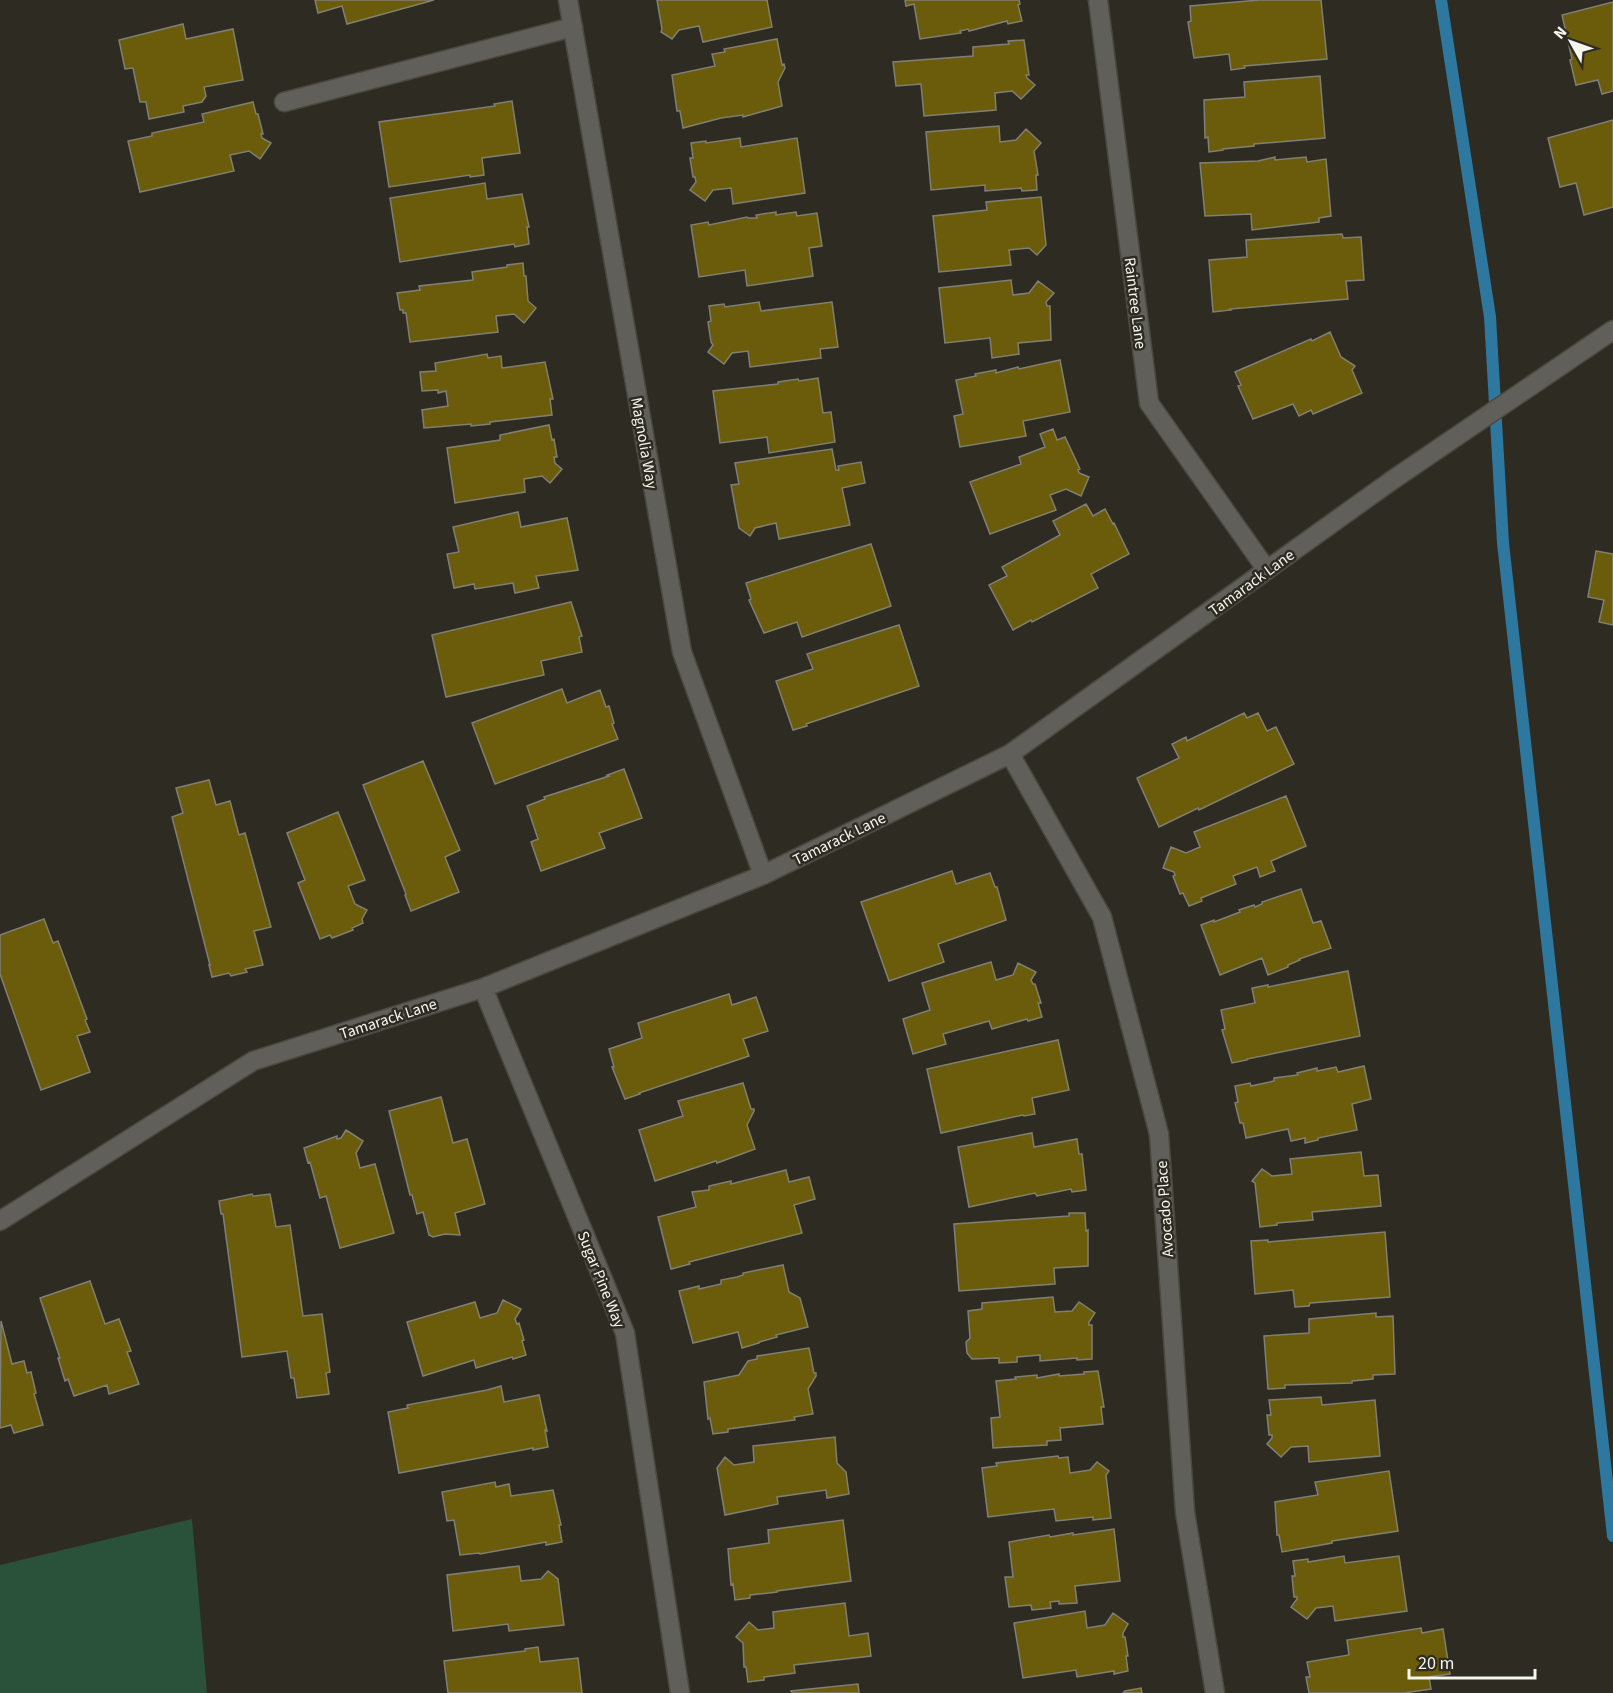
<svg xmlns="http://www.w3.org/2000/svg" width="1613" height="1693" font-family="'Source Sans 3',sans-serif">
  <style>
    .green { fill: #2a523b }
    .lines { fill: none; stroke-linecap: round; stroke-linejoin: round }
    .stream { stroke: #2e779e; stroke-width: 12 }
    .building { fill: #6a5c0a; stroke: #817f73; stroke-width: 1.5 }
    .lane-casing { stroke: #4a483f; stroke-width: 21 }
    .street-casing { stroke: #4a483f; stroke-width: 21 }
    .lane { stroke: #605f5a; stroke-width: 18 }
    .street { stroke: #605f5a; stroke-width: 18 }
    .labels { text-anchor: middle; stroke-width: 5; stroke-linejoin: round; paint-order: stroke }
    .street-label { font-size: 16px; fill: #f6f5ee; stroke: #2e2c22 }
  </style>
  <rect width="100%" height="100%" fill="#2e2c22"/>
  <path class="green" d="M192,1519L207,1693H0V1565Z"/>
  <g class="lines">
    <path class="stream" d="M1441,0L1490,317L1503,543L1613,1536"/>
  </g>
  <path class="building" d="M315,0H434L347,24L342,6L318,13Z
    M657,0H767L772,27L703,42L699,26L679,30L672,39L661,32L662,29Z
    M905,0H1019L1020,4L1018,5L1022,21L1008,24L1007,21L969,31L968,29L960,31L961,33L920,39L914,4L906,6Z
    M1259,0H1321L1327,59L1244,66L1245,68L1231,70L1229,54L1194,58L1188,22L1191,21L1190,6Z
    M1613,2V91L1602,94L1598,80L1576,85L1570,60L1572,59L1562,15Z
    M183,24L186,39L233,29L243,80L204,87L206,96L202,102L183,106L184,112L149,119L146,102H140L133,68L125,69L119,40Z
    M777,39L782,65L784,64L785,68L778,82L782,106L743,117V115L721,118L683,128L680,111H677L672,75L715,66L712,54L725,52L724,49Z
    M1024,40L1029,75H1026L1027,78L1035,85L1021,99L1012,91L995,93L996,110L924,116L921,84L896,86L893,62L973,56V47L1009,44L1008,41Z
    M1320,76L1325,138L1254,144V146L1223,149V150L1209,152L1208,137L1205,138L1204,100L1245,97L1244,82Z
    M512,101L520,153L482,158L484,175L470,177V175L389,187L379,122L495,106L494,104Z
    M253,102L256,114H258L263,134H261L262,138L271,143L260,159L249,151L230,155L234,171L140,192L128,141L152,136V133L204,122L202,114Z
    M1613,120V207L1584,215L1576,183L1560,187L1548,138Z
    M999,126L1000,142L1016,140L1026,129L1041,143L1034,151L1038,175H1036L1037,190L1022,191L1021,188L985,191V185L931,190L926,132Z
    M740,138L741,147L797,138L805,193L733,204L731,188L713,190L705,201L690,190L696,182L695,177H693L690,158H693L691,143L706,141V143Z
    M1275,157V160L1306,157L1307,162L1326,159L1331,216L1319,218V222L1252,230L1251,214L1205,216L1200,163L1258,161Z
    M485,183L487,199L522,194L529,227H527L529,244L515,247L514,244L400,262L390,198Z
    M1041,197L1046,245L1037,255L1029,248L1009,250L1011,265L939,272L933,216L987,210L986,202Z
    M776,212V215L796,212L797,216L817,213L822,246L809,248L813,276L747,286L745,270L699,277L691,225L708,222L709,225L747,217L748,218H757L756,215Z
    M1342,234L1343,238L1361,237L1364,280L1346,281L1348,299L1230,309L1231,310L1213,312L1209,260L1247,257L1246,240Z
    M523,263L524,276H526L528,301L536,308L524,323L514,314L496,316L498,332L410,342L406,313H403V310H400L397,293L420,290L419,286L473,280L472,272L507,267V265Z
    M1011,280L1013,295L1029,293L1038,281L1054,293L1046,302L1047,306H1050L1051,340L1018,343L1019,354L992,358L990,338L945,343L939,288Z
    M759,302L761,311L832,302L838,347L820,349L821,358L750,367L748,351L732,353L724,364L708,352L713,345L711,342L708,322L711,321L709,306L724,304L725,307Z
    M1330,332L1341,357L1355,366L1352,370L1362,393L1313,414L1311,410L1299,416L1293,404L1253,419L1238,386L1241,385L1235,372L1311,339L1312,341Z
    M487,354L488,358L501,356L502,368L545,362L553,399H550L552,415L490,422V424L471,426V424L424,428L422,410L448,406L446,391L438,393V390L422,391L420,372L436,371L435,363Z
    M1060,360L1070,412L1023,421L1026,436L960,447L954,416L963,414L956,380L976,376L975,374L996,370V373L1018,367L1019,369Z
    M818,378L823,413L831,412L835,442L769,453L767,437L720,443L713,391L778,384V382L798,379L799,381Z
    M549,425L552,440L554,439L557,457H554L555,463L562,469L550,483L542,476L524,479L525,492L455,503L447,448L500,440V435Z
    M1053,429L1057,440L1065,437L1080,469L1078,470L1079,473L1089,477L1081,496L1066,489L1050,495L1056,510L990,534L970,482L1021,464L1019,457L1045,447L1040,434Z
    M832,449L836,470H839L838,466L861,462L865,483L842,488L850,525L779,539L776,523L755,528L750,536L739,528L731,485L739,484L735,463Z
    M1086,504L1093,516L1105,509L1113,524L1114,523L1129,554L1091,574L1098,588L1032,622L1031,620L1013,630L989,585L1007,576L1002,567L1060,535L1053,521Z
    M518,512L521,527L567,518L578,570L536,576L539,588L515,593L513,583L475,589L474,584L454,588L447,554L459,552L453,527Z
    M871,544L891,606L802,637L797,622L764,633L749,600L751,599L746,583Z
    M1596,551L1613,554V625L1599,622L1604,600L1588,597Z
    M571,602L582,636L579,637L582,652L541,661L544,675L446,697L432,635Z
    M899,625L919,686L806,724L807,726L793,730L776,681L813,669L807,654Z
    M562,689L567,703L600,690L606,707L609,706L614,723L612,724L618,739L495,784L472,723Z
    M1244,713L1247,718L1258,713L1267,731L1276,727L1294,764L1199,810L1198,808L1159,827L1137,778L1179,758L1172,744L1186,737L1187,741Z
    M423,761L460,850L445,857L459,892L411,911L405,895L406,894L363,785Z
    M624,769L642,818L599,833L605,848L541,871L531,842L538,839L527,806L545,799L544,797L609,776L607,775Z
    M209,780L216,805L230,801L239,835L245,833L271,927L254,931L263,965L245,969L247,972L231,976L229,973L212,977L209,965H210L172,817L183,813L176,788Z
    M1286,796L1306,846L1271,861L1275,871L1260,877L1257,867L1233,876L1236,884L1201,898L1202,901L1189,906L1183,893L1180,894L1173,876L1175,875L1174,872L1163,868L1171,847L1186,853L1200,847L1194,832Z
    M338,812L365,880L348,886L355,904L367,910L362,919L363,923L352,928L353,930L332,938L330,935L320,939L298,883L305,880L287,833Z
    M952,871L956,884L990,873L995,887H997L1006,920L938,944L944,962L889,981L861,902Z
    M1301,889L1313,923L1321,921L1331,948L1299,959L1300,960L1288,965V967L1268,975L1262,958L1220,975L1201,925L1214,920V922L1240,912L1239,910L1254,905L1255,907L1262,904V902Z
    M44,919L53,943L58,941L87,1019L85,1020L90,1032L77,1036L90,1072L41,1090L0,974V935Z
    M991,962L996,980L1013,975L1018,963L1036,972L1031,980L1033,984H1035L1041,1003H1038L1042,1017L1028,1021L1027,1019L992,1029L989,1021L943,1034L946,1044L913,1054L903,1019L930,1010L922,983Z
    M1348,971L1360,1036L1247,1059V1060L1232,1063L1222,1030L1225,1029L1221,1010L1255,1003L1252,988L1268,985V987Z
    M729,994L732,1005L756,997L768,1031L743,1039L749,1056L639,1093L640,1094L625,1099L612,1067H614L609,1049L642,1038L638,1023Z
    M1058,1040L1069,1090L1032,1098L1035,1114L1024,1116L1023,1115L941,1133L927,1069Z
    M1364,1066L1371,1099L1352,1104L1357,1130L1318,1138V1140L1305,1143V1138L1291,1141L1288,1129L1246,1138L1243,1123H1240L1235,1103L1238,1102L1235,1086L1250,1083L1251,1086L1274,1081V1078L1298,1075L1297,1073L1317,1068V1071L1336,1067L1338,1072Z
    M743,1083L751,1109H754V1111L747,1125L755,1149L717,1163L716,1161L655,1181L639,1130L683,1116L678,1101Z
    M441,1097L453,1143L467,1139L485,1204L455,1213L460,1235L445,1234L433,1237L429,1235L423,1212L417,1214L412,1195H410L389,1111Z
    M346,1130L363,1141L356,1153L360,1168L375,1164L394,1233L340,1248L326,1196L320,1198L310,1162L308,1163L304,1148L337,1136V1139L341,1138Z
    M1032,1133L1034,1147L1077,1139L1079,1154H1082L1086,1190L1072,1192L1071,1189L1037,1196L1035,1193L969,1207L958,1147Z
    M1361,1152L1364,1176L1378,1175L1381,1206L1312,1212L1313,1220L1277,1223V1225L1260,1227L1255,1183L1252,1181L1262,1169L1272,1176L1292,1174L1290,1159Z
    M786,1170L789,1182L809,1177L815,1199L794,1205L802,1233L689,1262L690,1264L671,1269L658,1217L696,1207L692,1192L709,1190V1186L731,1181V1184Z
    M252,1194L253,1196L270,1194L276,1227L290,1225L303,1316L322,1314L330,1372L326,1373L329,1394L297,1398L294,1378H291L287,1351L242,1357L223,1214H221L219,1201Z
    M1069,1213H1085L1086,1231L1088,1230V1266L1054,1268L1055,1284L959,1291L954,1224L1069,1216Z
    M1385,1232L1390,1297L1310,1303L1309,1306L1295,1307L1293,1290L1255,1294L1251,1241L1268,1240V1242Z
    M783,1265L789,1292L800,1298L808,1327L776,1335L777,1337L759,1342V1343L742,1348L738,1332L693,1343L679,1291L699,1286V1289L721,1284V1280L737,1277L743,1275V1273Z
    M90,1281L105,1324L119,1319L131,1351L127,1352L139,1384L109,1394L107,1385L74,1396L68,1379L65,1381L58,1358H60L40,1298Z
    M1053,1297L1055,1312L1072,1311L1079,1302L1095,1313L1089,1322V1325H1092V1359L1077,1360V1358L1040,1361V1355L1017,1357V1362L999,1363V1358L972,1359L967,1353L966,1342L970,1338L968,1311L982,1309V1303Z
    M503,1300L521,1309L515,1319L517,1324L519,1323L524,1340L522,1341L526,1355L513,1359L512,1357L476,1368L474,1360L423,1376L407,1322L475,1302L480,1318L497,1313Z
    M1376,1313V1317L1393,1316L1395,1374L1373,1375V1379L1352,1381V1383L1285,1385V1388L1268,1389L1264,1336L1309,1333V1319Z
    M1,1321L12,1364L24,1361L27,1373L31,1372L36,1393L34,1394L43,1425L14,1433L11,1425L0,1428Z
    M809,1348L814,1373H816V1376L808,1389L813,1414L794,1417L795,1420L728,1429V1432L713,1434L710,1418L708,1419L704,1382L739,1375L748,1361L757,1359V1356Z
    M1098,1371L1104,1407H1101L1103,1424L1060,1428L1061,1440L1047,1441V1445L993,1448L991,1418L1000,1417L996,1381L1016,1379L1015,1377L1037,1375V1378L1059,1374V1376L1084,1374V1372Z
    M501,1386L504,1402L539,1395L547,1431L545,1430L548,1447L533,1450V1448L399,1473L388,1412L408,1408L407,1405L487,1390Z
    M1321,1397L1322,1405L1375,1400L1380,1456L1309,1462L1308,1446L1291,1447L1281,1457L1267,1444L1272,1438V1435H1269L1267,1415H1271L1269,1400Z
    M835,1437L837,1463L846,1472L849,1494L827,1498L826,1490L777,1497L778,1504L725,1515L717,1468L725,1457L734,1465L754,1462L753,1446Z
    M1058,1456L1059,1458L1068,1457L1070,1473L1090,1470L1097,1462L1109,1471L1106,1475L1111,1518L1093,1520V1517L1056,1521L1054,1509L988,1517L982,1468L997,1466L996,1463Z
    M1389,1471L1398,1531L1332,1541V1543L1282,1552L1279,1535H1277L1275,1502L1318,1495L1315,1482Z
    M495,1482L496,1487L509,1484L511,1496L553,1490L561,1525H559L562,1542L546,1545V1542L480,1554L479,1553L460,1555L454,1520L447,1521L442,1492Z
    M843,1520L851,1581L777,1591V1592L750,1595V1598L735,1600L733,1584L731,1585L728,1549L769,1543L768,1530Z
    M1114,1529L1120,1581L1075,1586L1077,1603L1059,1604V1601L1050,1602L1051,1608L1032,1610L1031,1605L1009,1607L1005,1577H1013L1009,1542L1049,1535L1050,1537L1073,1533V1535Z
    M1344,1556L1345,1563L1399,1556L1407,1611L1335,1621L1333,1606L1316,1608L1307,1619L1291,1607L1297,1599V1597H1294L1292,1576H1295L1293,1561L1308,1559V1562Z
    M519,1566L521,1581L541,1579L548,1571L558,1579L564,1625L509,1631L508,1624L453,1631L447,1575Z
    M845,1603L849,1636L868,1633L871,1656L794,1665L795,1673L764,1677V1680L748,1682L746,1667H744L743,1643L736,1637L749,1622L758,1630L774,1628L773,1612Z
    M1085,1611L1087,1628L1105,1625L1113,1613L1128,1624L1123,1633V1637H1125L1128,1656H1126L1128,1671L1114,1674V1671L1077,1677L1076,1670L1023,1678L1014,1623Z
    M1421,1628L1422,1633L1443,1629L1450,1674L1429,1677L1431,1689L1404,1693H1309L1306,1677H1310L1307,1662L1349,1655L1347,1640Z
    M538,1647L540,1662L578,1658L582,1693H448L444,1661L525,1651V1649Z
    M858,1684L859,1693H792L791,1691Z
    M1141,1688L1142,1693H1123L1125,1691Z"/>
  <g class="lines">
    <defs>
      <path id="lane" d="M284,102L573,27"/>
      <path id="street" d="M568,0L682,652L763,875
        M1098,0L1149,403L1267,570
        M1010,754L1102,917L1159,1134L1185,1512L1215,1693
        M483,988L625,1333L680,1693
        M0,1221L253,1061L483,988L763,875L1010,754L1391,481L1613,330"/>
    </defs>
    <use href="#lane" class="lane-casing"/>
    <use href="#street" class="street-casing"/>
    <use href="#lane" class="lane"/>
    <use href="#street" class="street"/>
  </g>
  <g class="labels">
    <g class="street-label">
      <text transform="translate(1136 303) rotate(83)" y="6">Raintree Lane</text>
      <text transform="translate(645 443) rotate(80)" y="6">Magnolia Way</text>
      <text transform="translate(1251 582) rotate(-36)" y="6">Tamarack Lane</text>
      <text transform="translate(839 838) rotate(-26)" y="6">Tamarack Lane</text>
      <text transform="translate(388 1018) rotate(-18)" y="6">Tamarack Lane</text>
      <text transform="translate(1164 1209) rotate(-94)" y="6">Avocado Place</text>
      <text transform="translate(602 1279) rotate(68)" y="6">Sugar Pine Way</text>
    </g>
  </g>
  <g transform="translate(1571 42) rotate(310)" stroke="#2e2c22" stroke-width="4.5" paint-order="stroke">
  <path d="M0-4.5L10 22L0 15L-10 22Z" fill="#f6f5ee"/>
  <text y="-9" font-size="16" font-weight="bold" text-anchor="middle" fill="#f6f5ee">N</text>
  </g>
  <path d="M1409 1669v9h126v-9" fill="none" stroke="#f6f5ee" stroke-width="3"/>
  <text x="1418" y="1669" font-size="18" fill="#f6f5ee" stroke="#2e2c22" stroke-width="4.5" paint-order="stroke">20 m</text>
</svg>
